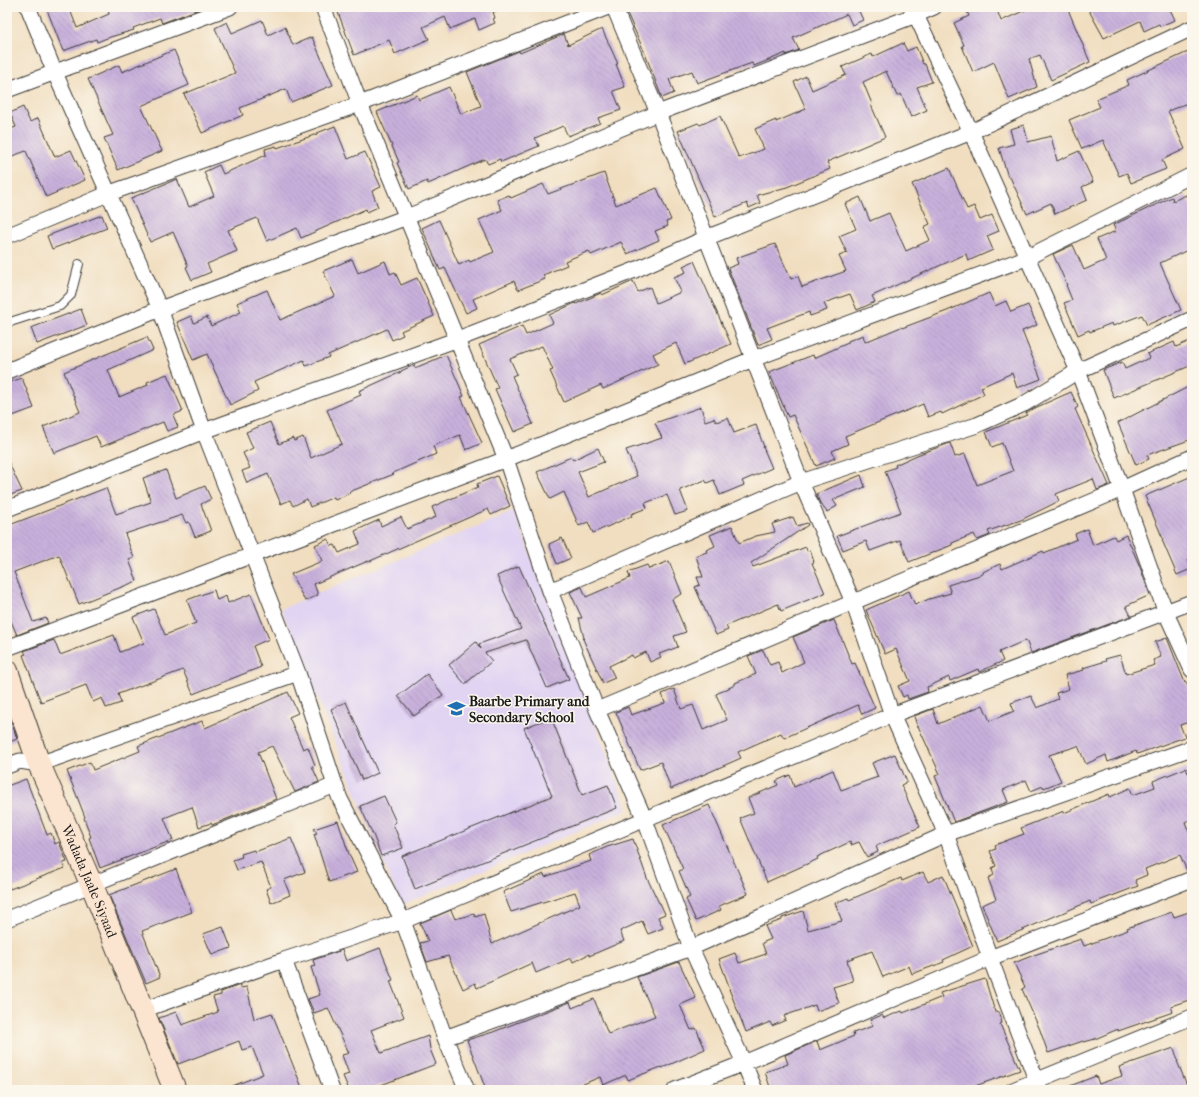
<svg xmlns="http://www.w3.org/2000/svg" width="1199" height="1097" font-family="'IM FELL French Canon',serif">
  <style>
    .built { fill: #e1d4f3 }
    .building { fill: url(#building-back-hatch) }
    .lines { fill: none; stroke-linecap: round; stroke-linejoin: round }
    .service-casing { stroke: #3c3935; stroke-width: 10 }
    .minor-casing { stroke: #3c3935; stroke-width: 17 }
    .secondary-casing { stroke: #3c3935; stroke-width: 24 }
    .service { stroke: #fff; stroke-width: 8 }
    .minor { stroke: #fff; stroke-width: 15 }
    .secondary { stroke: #fce5d0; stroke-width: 22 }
    .labels { text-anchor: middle; stroke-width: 3; stroke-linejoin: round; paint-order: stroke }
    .poi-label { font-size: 14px; font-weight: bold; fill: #1c1c1c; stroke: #fbf7ec; text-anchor: start }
    .street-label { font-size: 14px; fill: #1c1c1c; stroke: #fbf7ec }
  </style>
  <defs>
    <pattern id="building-back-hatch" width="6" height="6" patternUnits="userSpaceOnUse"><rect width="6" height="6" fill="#c8b0dc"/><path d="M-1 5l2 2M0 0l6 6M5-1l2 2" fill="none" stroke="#ab97bc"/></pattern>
  </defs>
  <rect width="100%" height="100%" fill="#fbf7ec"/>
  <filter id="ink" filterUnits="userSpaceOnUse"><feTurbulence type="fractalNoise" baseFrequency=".025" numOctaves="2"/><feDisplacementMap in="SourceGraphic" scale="8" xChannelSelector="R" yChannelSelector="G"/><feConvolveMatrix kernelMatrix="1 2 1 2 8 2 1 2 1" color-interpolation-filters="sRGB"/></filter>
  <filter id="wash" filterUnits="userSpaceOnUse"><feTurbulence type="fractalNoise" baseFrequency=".012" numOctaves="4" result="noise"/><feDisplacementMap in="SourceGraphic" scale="16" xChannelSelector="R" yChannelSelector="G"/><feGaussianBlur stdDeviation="0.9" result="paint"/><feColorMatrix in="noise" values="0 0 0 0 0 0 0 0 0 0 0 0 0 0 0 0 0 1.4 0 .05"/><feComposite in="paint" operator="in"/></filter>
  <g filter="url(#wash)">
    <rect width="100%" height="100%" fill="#f1dec0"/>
    <path class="built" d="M514,511L628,810L401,905L281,609Z"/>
    <g id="blocks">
      <path class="building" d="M46,7H69L77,28L109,14L108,9L116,7H204L162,23L160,18L133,28L134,30L107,38L97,42L96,39L63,51Z
        M336,7H505V8L493,12L495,18L493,19L495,23L479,30L475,19L450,29L445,17L423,27L429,39L395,54L389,40L354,55Z
        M635,7H863L858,9L863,20L852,25L847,14L793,38L799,50L786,55V53L754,66L752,63L697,83L692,71L669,79L674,93L662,98L644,51L626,11Z
        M965,7H996L1001,21L1032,7H1067L1090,62L1051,80L1040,55L1029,59L1037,87L1009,99L994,62L973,72L962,46L964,45L954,23L969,16Z
        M1087,7H1169L1175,20L1160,26L1159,24L1144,31L1140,21L1104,38Z
        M262,20L268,35L285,27L293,45L312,37L333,85L291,102L286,89L240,108L243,115L202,133L184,94L235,73L215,28L227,22L232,33Z
        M602,29L618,64H616L625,87L613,91L621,110L598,118L600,123L568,136L563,126L535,138L539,146L501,162L500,159L488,164L485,159L428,184L427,181L409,189L397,163L399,162L377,112L417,95L419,100L449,87L461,114L481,106L467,72L519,51L520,53L564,34L568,45Z
        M903,43L907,51L916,47L923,64H925L932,82L917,87L927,110L911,117L901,94L897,96L886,71L863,82L872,104L871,105L885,137L827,162L830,169L787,187L757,195L760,203L749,208L747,203L715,217L678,131L698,123L700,125L720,116L739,158L764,149L755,129L776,120V122L806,109L794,82L806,76L812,90L846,75L842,67L872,54L873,57Z
        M174,50L189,85L141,106L162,151L118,170L104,138L113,135L88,79L119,65L122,72Z
        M1192,50V101L1168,111L1185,149L1162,160L1166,169L1131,183L1127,173L1119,176L1103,140L1082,149L1069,120L1100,107L1096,99L1129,85L1127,80Z
        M23,107L30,122L38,118L55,157L71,150L85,180L46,197L26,151L7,158V130L16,127L10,113Z
        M1024,125L1028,142L1051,136L1057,161L1079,151L1093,182L1082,187L1087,200L1055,214L1051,203L1027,214L1010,177H1008L999,148L1014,144L1010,129Z
        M335,126L348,159L365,152L381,187L372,191L378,207L367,212L366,209L301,238L297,228L267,241L257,218L228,230L237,251L207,264L211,272L192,280L186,267L188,266L173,232L150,242L131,198L177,179L189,207L214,196L204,172L219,165L223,174L266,155L265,149L276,146L277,148L317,134V133Z
        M949,168L967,209L974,206L980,220L992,215L999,231L987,236L993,250L968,261L966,254L939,266L872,296L875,302L857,310L850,294L824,303L827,310L810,316L809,312L767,328L772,339L758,345L728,268L738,264L736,258L775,244L791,279L798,276L802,287L846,271L839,256L847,253L839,236L856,229L845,204L860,197L870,221L889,213L906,251L930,240L924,227L930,224L912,184Z
        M604,173L616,205L657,188L671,220L666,222L668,226L655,231L659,240L627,254L621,242L591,255L589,251L565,261L567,265L543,275L545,279L518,290L514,281L473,299L477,308L466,313L445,268L440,270L422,228L439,220L459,265L469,260L470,262L494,252L479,220L502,210L497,200L509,195L511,198L543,184L548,194Z
        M1186,195L1192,208V248L1160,263L1181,310L1147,325L1142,315L1113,326L1112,323L1090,332L1089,330L1078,335L1064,303L1072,300L1066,285H1067L1053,254L1073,245L1084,270L1106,260L1097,239L1116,231L1113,225L1172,197L1173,201Z
        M102,215L107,228L52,249L47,236Z
        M352,259L358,273L385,261L390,274L395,272L401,285L417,278L434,316L401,331L403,335L392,340L387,329L328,355L329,357L306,366L304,360L254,382L258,391L230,405L207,354L193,360L177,322L191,316L194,323L207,317L211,326L241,312L237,303L267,290L280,320L335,296L323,271Z
        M694,261L731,344L685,364L676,343L653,354L658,364L603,389L601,385L564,402L550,371L553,370L542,346L510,359L517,374L512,376L533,424L514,432L495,389L498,388L479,345L522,326L526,335L553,323L549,315L573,304L576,303V304L601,293L602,295L633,281L638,292L650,287L656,303L681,292L674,277L686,272L683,266Z
        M989,293L995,306L1006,301L1011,312L1028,305L1037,325L1022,331L1041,379L1017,388L1012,373L981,387L984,394L942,414L941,412L928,417L923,404L845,436L848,444L832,451L835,458L816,466L793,415L788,417L769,372L813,355L814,358L848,343V341L863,335L865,342L901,327L902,328L947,311Z
        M81,309L87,325L37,344L31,328Z
        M147,337L153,350L108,370L119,397L148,385L147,382L167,374L183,411L173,415L178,427L167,431L163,422L101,447L96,436L54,453L43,427L80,412L64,372Z
        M1192,340V365L1114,398L1103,370L1122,362L1125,369L1149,358L1147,354L1174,342L1176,347Z
        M446,355L464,396L461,397L482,443L466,450L460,435L433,446L436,454L393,473L394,474L349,492L350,493L335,500L334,497L310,507L307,499L293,506L290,500L281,504L268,474L247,483L242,471L250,468L243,453L253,448L246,432L270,422L279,444L293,438L294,441L303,437L311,458L342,444L327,410L361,395L359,391L401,372V371L414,365L415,368Z
        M22,378L34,408L7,418V383Z
        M1192,385V439L1147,455L1149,459L1136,465L1118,423Z
        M1071,392L1078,407L1075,409L1109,485L1097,490L1093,479L1056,494L1059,501L1021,520L988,531L990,535L977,540L974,534L952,543V545L909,562L900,540L870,551L866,541L843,550L837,536L901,512L885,471L896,467L895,465L917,455L950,443L955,457L965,454L977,485L1013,471L1002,443L992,447L986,432L1027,415L1026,413L1037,407Z
        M701,407L705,421L714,418L716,422L728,418L734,433L756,425L764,447H763L772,468L742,481L744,485L720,495L714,480L707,483L705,480L680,490L688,511L675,515L667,495L645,503L647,508L631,514L632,516L593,533L588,522L579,526L564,492L550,499L537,472L571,457L573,460L598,448L604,462L578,472L589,497L637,476L626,450L662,438L655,423Z
        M7,459L22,491L7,496Z
        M166,470L176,498L205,486L211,499L201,504L211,531L195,537L189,522L186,523L182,515L125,534L134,558L129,560L137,581L79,604L59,555L14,572L33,622L46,618L48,623L17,635L7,612V526L106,488L116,514L151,502L143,478Z
        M861,475L865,487L833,500L837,506L827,512L820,503L816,494Z
        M497,476L510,506L491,515L488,509L368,562V561L314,584L318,595L305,601L291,574L322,561L315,545L328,539L331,546L335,545L339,553L360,544L355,531L379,520L381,526L401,517L407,529L436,517L432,507L478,487L477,484Z
        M1192,476V558L1188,560L1191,569L1177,575L1162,540L1163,539L1145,496Z
        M793,517L797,526L807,523L808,525L751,563L753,567L806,547L807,551L810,550L814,562L812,563L825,593L781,611L778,604L726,626L728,630L716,635L695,587L700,585L697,577H703L696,556L707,552L706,550L715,546L710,535L732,526L739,543L756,536L775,532L772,524Z
        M1087,529L1093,545L1114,536L1116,540L1126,535L1140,567L1150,595L1126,606L1131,616L1031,653L1026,640L999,652L1003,661L979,672L978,669L950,681L949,677L927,687L928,692L908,699L907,695L903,697L898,686L910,681L896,649L885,654L866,610L909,591L915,605L929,599L951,593L948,585L983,574V572L987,570L1000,564L1002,569L1043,551L1044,553L1077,539L1075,534Z
        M562,538L571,558L557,564L549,544Z
        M669,561L682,594L672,599L686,632L674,636L678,647L659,654L661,657L650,662L646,652L633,658L632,655L609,666L615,678L603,683L583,639L584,638L579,618H582L570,592L582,587L586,597L630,578L628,572L647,565L649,569Z
        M519,566L569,679L547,688L526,640L485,653L492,661L465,684L449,665L476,642L481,649L479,644L521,629L497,576Z
        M214,590L217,600L226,596L228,603L251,594L269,639L253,646L261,667L193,694L183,670L118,694L121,703L106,708L102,698L93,702L86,685L41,702L23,655L26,654L24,651L54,640L60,655L114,635L120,652L144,643L133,617L154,609L165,635L196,623L187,600Z
        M834,620L852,664L855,663L875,708L862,714L858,705L784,738L781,733L738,752L741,758L671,789L661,762L640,770L616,712L628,707L631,715L665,703L662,694L674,689L681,709L693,705L703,730L727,720L716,694L735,685V683L756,674L748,656L763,650L770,665L778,662L782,673L804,662L793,637Z
        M1167,638L1185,683L1186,682L1192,695V721L1180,725L1185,737L1137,754L1136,751L1108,762L1106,755L1086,764L1078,746L1049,755L1061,781L1044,788L1043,786L1031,791L1026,780L1003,790L1008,802L954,822L935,776L940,774L918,726H917L914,716L933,709L938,724L983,705L990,721L1014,711L1011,703L1031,696L1037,708L1058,699L1056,693L1069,689L1065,675L1084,670L1083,668L1106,661L1105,659L1120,655L1126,674L1155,665L1153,660L1161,657L1155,642Z
        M427,674L443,695L414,716L398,696Z
        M288,692L298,713L289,717L303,749L308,747L315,765L312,766L319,782L295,792L272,746L258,752L276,799L212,825L211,823L199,827L192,807L164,818L173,840L100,868L89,838L91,837L84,818L85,817L67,771L90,762L93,770L140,751L138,746L181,729L202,721L205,728Z
        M346,702L378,773L362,780L331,709Z
        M7,709L17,739L7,743Z
        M551,717L582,795L608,785L617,808L415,889L402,856L552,796L524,728Z
        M895,754L907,782L901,785L920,827L876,846L878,852L867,857L859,842L851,845L850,842L817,857L818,859L767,882L740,818L754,813L748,798L778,785L776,781L790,775L794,787L833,770L841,790L878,777L872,763Z
        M1186,768L1188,773L1192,772V819L1185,822L1192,840V870L1187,871L1180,855L1145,869L1147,875L1135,880L1138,886L1091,904L1090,901L997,941L982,905L996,899L988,878L994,875L992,868L996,866L990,851L996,849L995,845L1024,834L1021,828L1064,811V813L1109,794L1110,797L1130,788L1133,795L1155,787L1153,781Z
        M26,779L47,835L51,833L55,844L59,842L67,862L63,863L65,868L10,889L7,881V786Z
        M384,796L396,822L393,824L403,848L381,856L374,837L360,806Z
        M709,805L748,894L719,906L721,910L696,921L686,899L690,897L679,871L683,869L663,825Z
        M338,821L349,854L357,872L329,882L314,834L317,833L314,829Z
        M291,838L305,872L284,880L290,895L271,903L266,889L271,887L261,862L237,870L233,860L242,857L241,854L254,850L255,852Z
        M633,839L647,878L659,903H660L665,914L658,917L663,928L648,934L642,921L620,931L624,941L589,956V954L573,962L571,958L536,973L532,963L477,988L475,983L463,989L448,956L427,962L420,943L428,941L420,923L451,910L455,919L474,914L475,917L484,914L492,944L580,905L575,892L511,912L503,892L544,874L545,877L591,861L589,855L607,847Z
        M176,869L192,912L142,931L160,977L146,983L109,895Z
        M923,872L928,882L943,875L973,946L943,960L944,962L912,974L909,966L883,977L872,951L847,960L853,981L833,987L839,1003L817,1011L815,1005L784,1016L786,1020L772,1026L770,1022L746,1032L729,989H730L719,959L735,953L739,963L766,954L762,943L771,939L765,926L782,920V918L803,911L808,930L842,921L835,903L848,898L849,900L901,878L902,881Z
        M1192,911V999L1171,1006L1173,1012L1118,1031V1029L1095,1039L1084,1042L1083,1041L1048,1053L1040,1030L1022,989L1025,987L1014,963L1034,955L1081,939L1084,946L1128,930L1127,928L1172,912L1174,917Z
        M223,927L231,948L212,955L203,934Z
        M380,948L393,980L390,981L404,1017L371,1030L381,1053L428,1036L430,1049L436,1064L368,1090H349L343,1076L349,1074L342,1055L349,1053L328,1008L314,1013L308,999L320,995L311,967L315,966L313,960L342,950L346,961Z
        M679,962L696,998L680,1005L691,1030L696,1028L705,1049L662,1068L661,1067L628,1080L626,1075L603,1085L600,1077L569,1090H486L467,1040L493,1032L570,1002L572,1008L594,999L608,1034L655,1016L637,977Z
        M985,979L995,1012L998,1011L1002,1023L1000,1024L1020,1070L964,1090H771L765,1072L788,1064L785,1055L817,1041L820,1050L854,1036L853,1033L873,1026L870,1020L882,1015L884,1018L902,1011L903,1013L942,997L940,993Z
        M240,985V988L247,987L254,1019L272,1013L303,1090H225V1089L263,1074L252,1047L242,1050L239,1041L178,1064L159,1018L176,1012L182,1025L218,1012L213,997L221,995V992Z
        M1174,1048L1178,1061H1177L1189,1090H1063L1062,1089L1096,1076L1099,1084L1122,1076L1119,1067Z"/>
    </g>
  </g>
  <g filter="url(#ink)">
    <use href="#blocks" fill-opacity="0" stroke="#3c3935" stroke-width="1"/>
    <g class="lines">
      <defs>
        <path id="service" d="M7,323L60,306L71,295L79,264"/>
        <path id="minor" d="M28,7L55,73L160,309L204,431L298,673L335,785L340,799L403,921L445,1038L467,1090
          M323,7L360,104L506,459L550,591L597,710L645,820L691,948L744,1063L755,1090
          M614,7L658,113L801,482L853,602L892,715L946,834L990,958L1040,1090
          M912,7L971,132L1078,371L1122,489L1166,613L1192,670
          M7,90L230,7
          M7,236L110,193L360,104L608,7
          M7,371L160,309L407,217L658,113L916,15L934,7
          M7,509L204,431L458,339L635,270L706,238L971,132L1192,28
          M550,591L801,482L977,425L1024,404L1078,371L1192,319
          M7,648L506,459L753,359L1026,258L1192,175
          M597,710L1122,489L1192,457
          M7,766L20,761L39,764L298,673
          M7,919L335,785
          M284,960L332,1090
          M143,1010L284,960L403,921L892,715L1192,602
          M445,1038L691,948L946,834L1192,748
          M675,1090L744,1063L990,958L1192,879
          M1013,1090L1192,1017"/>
        <g id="secondary">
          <path id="s1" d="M7,671L39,764L96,895L175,1090"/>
        </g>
      </defs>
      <use href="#service" class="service-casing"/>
      <use href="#minor" class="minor-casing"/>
      <use href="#secondary" class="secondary-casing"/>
      <use href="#service" class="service"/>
      <use href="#minor" class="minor"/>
      <use href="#secondary" class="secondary"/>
    </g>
  </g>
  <defs>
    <symbol id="school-bare" viewBox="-9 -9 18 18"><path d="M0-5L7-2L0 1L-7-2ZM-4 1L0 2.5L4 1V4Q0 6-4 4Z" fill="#1f6fb2" stroke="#fbf7ec" stroke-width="2.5" paint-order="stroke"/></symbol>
  </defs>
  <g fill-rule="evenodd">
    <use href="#school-bare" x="444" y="696" width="25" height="25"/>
  </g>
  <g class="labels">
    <g class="poi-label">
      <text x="469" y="706">Baarbe Primary and<tspan x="469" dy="16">Secondary School</tspan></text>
    </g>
    <g class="street-label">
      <text dy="5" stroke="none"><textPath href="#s1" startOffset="226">Wadada Jaale Siyaad</textPath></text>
    </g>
  </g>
  <rect width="1199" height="1097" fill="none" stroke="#fbf7ec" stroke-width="24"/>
</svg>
